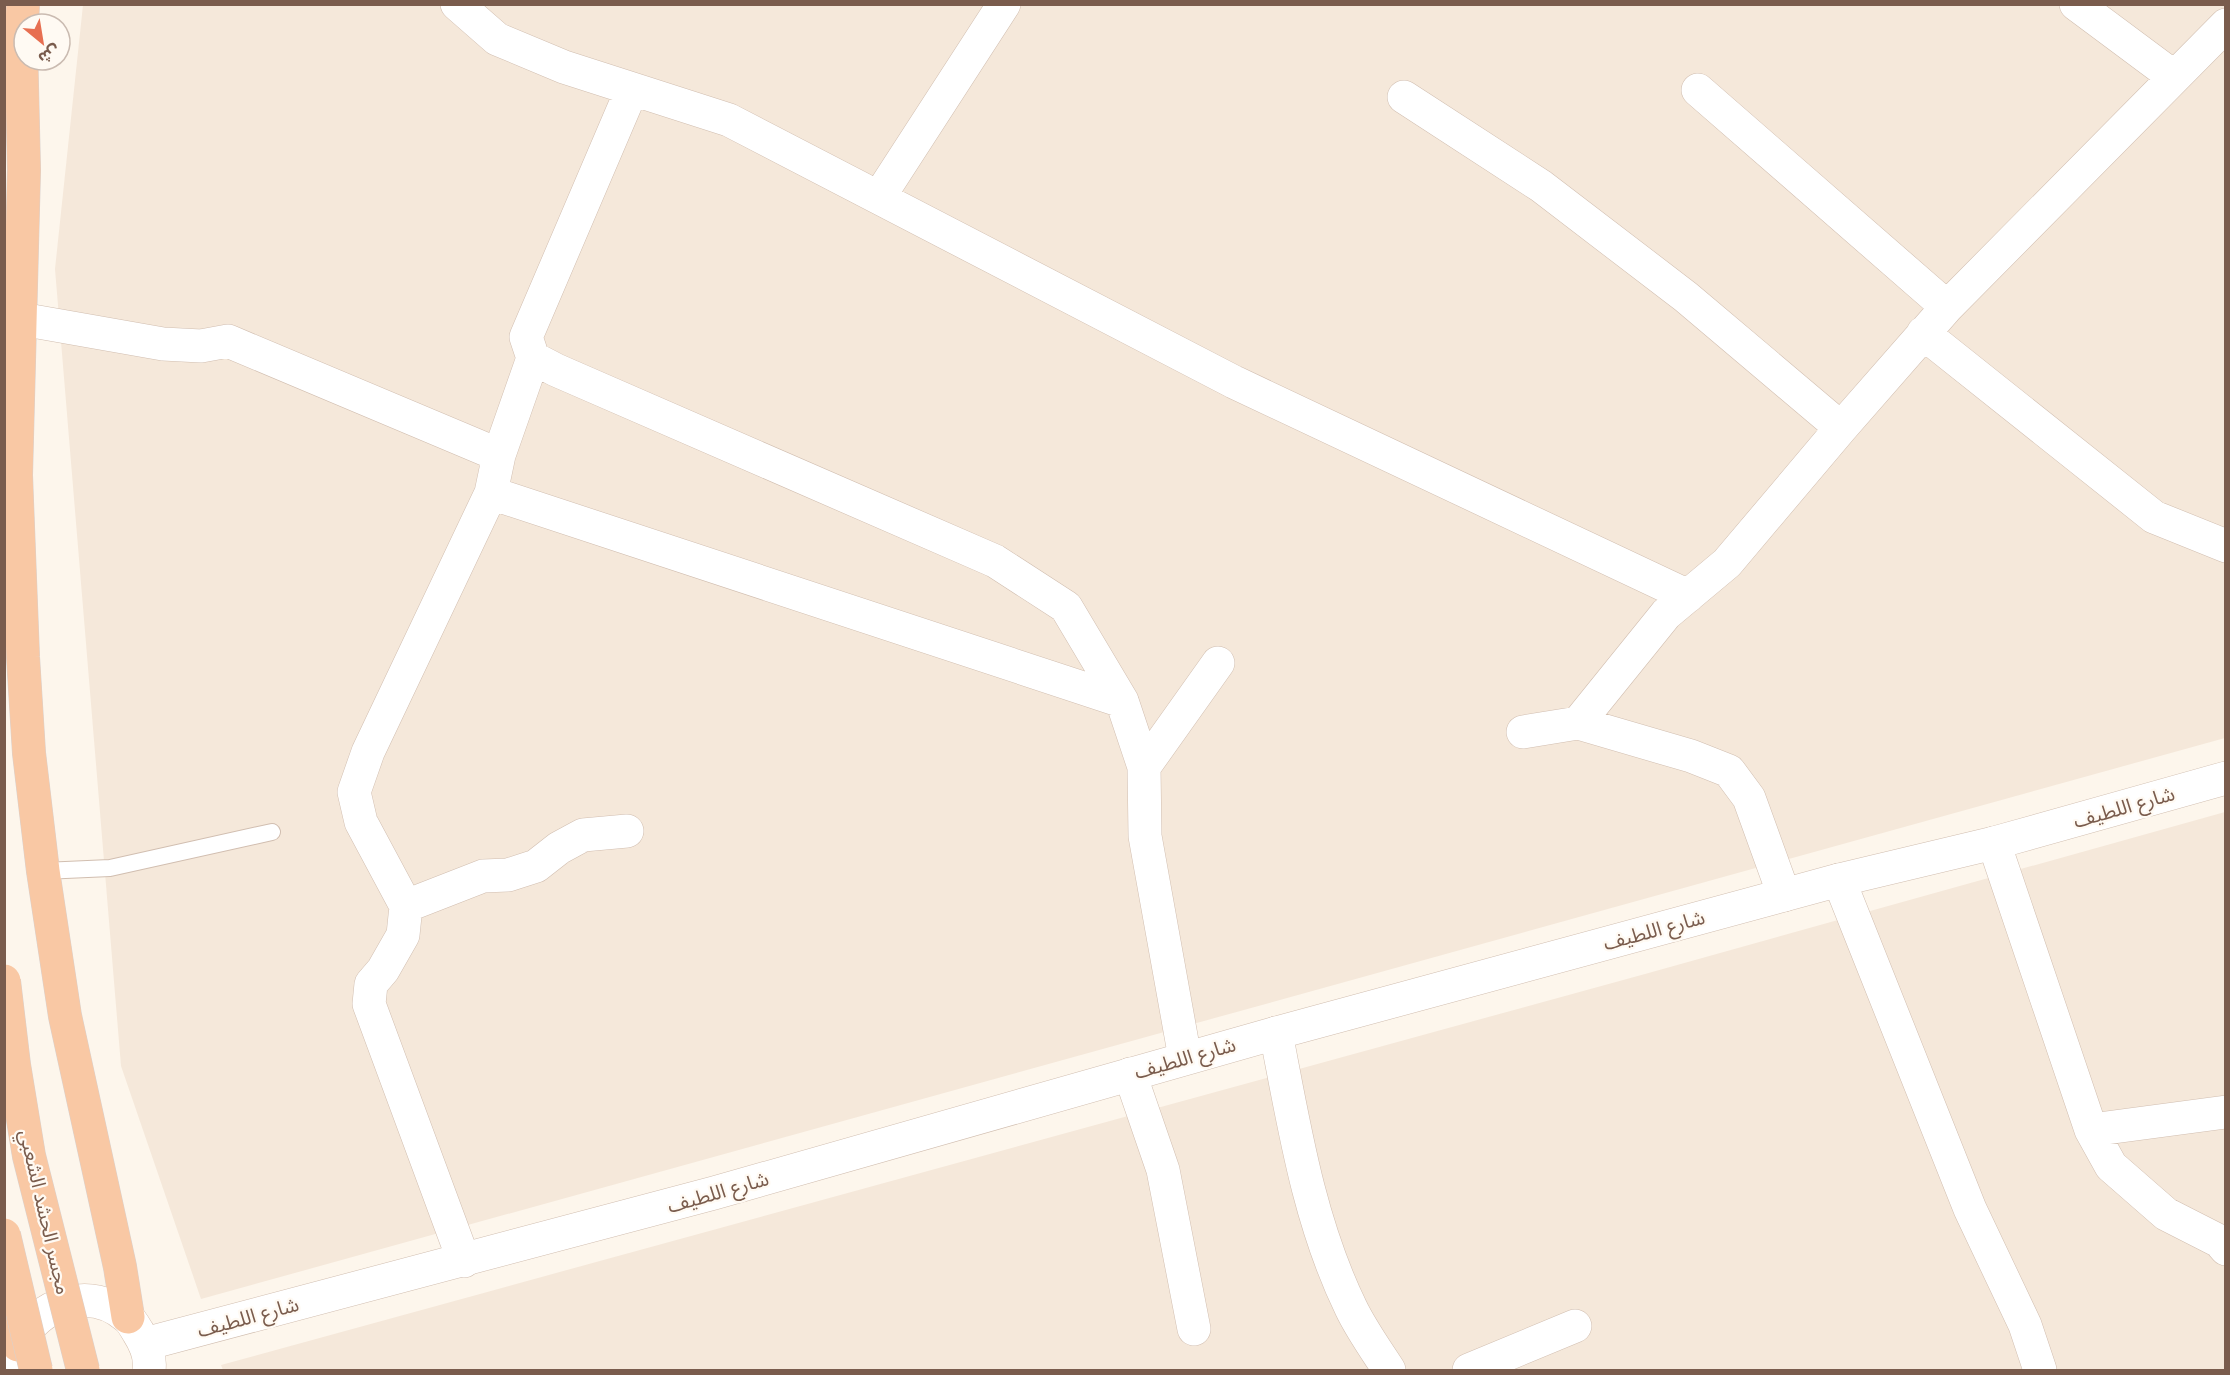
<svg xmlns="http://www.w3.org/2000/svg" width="2230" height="1375" font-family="Inter,'Noto Sans Arabic',sans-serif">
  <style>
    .residential { fill: #f5e8da }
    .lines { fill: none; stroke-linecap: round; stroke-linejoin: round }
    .service-casing { stroke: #d1beb0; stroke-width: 18 }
    .minor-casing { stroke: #d1beb0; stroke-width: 34 }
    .tertiary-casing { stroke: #d1beb0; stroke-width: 34 }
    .secondary-casing { stroke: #d6c0b0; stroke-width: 34 }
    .trunk-casing { stroke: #dad1cd; stroke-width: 34 }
    .service { stroke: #fff; stroke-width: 16 }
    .minor { stroke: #fff; stroke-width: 33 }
    .tertiary { stroke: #fff; stroke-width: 33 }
    .secondary { stroke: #fff; stroke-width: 33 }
    .trunk { stroke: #f9c8a4; stroke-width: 33 }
    .trunk-bridge-casing { stroke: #dad1cd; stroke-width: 34; stroke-linecap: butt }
    .trunk-bridge { stroke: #f9c8a4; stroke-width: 33 }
    .labels { text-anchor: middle; stroke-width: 4.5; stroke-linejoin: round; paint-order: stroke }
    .street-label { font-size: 20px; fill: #7a5c4d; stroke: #fffaf3 }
  </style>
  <rect width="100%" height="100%" fill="#fdf6ec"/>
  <path class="residential" d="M83,5H2225V738L201,1299L121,1066L55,269Z
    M2225,812V1370H223L221,1365L1645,974Z"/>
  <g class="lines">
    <defs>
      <path id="service" d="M43,871L110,868L272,832"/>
      <path id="minor" d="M457,4L497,39L564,67L729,120L1234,382L1688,596
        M2076,4L2174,77
        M1698,90L1947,307
        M1404,97L1541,186L1686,297L1841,428
        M879,197L1004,4
        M21,319L163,344L201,346L228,341L499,455
        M1923,333L2154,517L2226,546
        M533,358L556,370L995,561L1066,607L1122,701L1144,767L1145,836L1185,1058
        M491,493L1122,701
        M1578,723L1666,614L1727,563L1841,428L1947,307L2226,25
        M1523,732L1578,723L1691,756L1729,771L1749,798L1784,895
        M1144,767L1218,663
        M1994,843L2091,1130L2111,1166L2166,1214L2219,1241L2226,1249
        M1839,880L1970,1209L2025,1325L2040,1370
        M406,906L483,876L508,875L536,866L559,848L583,835L627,831
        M1276,1033C1294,1126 1309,1222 1351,1308C1361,1329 1376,1350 1389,1370
        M1130,1074L1163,1170L1194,1329
        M2091,1130L2226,1112
        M464,1261L369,1004L371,984L383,970L403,935L406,906L361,822L354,792L368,752L491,493L499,455L533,358L526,337L632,89
        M1469,1370L1575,1326"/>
      <path id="tertiary" d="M145,1344L714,1193L1276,1033L1839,880L1994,843L2226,778"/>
      <path id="secondary" d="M15,1370C16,1362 16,1351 19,1343C38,1303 91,1285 127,1317C131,1320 135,1327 138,1332C145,1343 151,1357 149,1370"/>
      <path id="trunk" d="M23,4L21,44L24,170L16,475L23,657L29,753L43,871L65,1016L120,1267L128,1317
        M4,1319L18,1345"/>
    </defs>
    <use href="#service" class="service-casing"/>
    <use href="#minor" class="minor-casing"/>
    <use href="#tertiary" class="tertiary-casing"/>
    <use href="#secondary" class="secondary-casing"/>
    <use href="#trunk" class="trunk-casing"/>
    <use href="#service" class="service"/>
    <use href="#minor" class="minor"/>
    <use href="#tertiary" class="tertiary"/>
    <use href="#secondary" class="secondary"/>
    <use href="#trunk" class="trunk"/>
    <defs>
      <path id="trunk-bridge" d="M4,981L14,1065L29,1156L83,1370
        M4,1235L36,1370"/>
    </defs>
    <use href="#trunk-bridge" class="trunk-bridge-casing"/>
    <use href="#trunk-bridge" class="trunk-bridge"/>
  </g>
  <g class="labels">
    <g class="street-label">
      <text transform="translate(2124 807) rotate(-16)" y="7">شارع اللطيف</text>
      <text transform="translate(1654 930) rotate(-15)" y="7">شارع اللطيف</text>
      <text transform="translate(1185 1058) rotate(-16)" y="7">شارع اللطيف</text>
      <text transform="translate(718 1192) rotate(-16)" y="7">شارع اللطيف</text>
      <text transform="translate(45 1212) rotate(77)" y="7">مجسر الحشد الشعبي</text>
      <text transform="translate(248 1317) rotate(-15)" y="7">شارع اللطيف</text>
    </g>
  </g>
  <rect width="2230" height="1375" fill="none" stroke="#7a5c4d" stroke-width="12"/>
  <g transform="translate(42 42) rotate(150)"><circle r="28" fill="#fffaf3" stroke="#cabbb1" stroke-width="1.5"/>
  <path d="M0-4.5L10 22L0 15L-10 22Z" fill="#e76f51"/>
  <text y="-9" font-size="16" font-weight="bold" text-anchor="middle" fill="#7a5c4d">ش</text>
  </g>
</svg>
